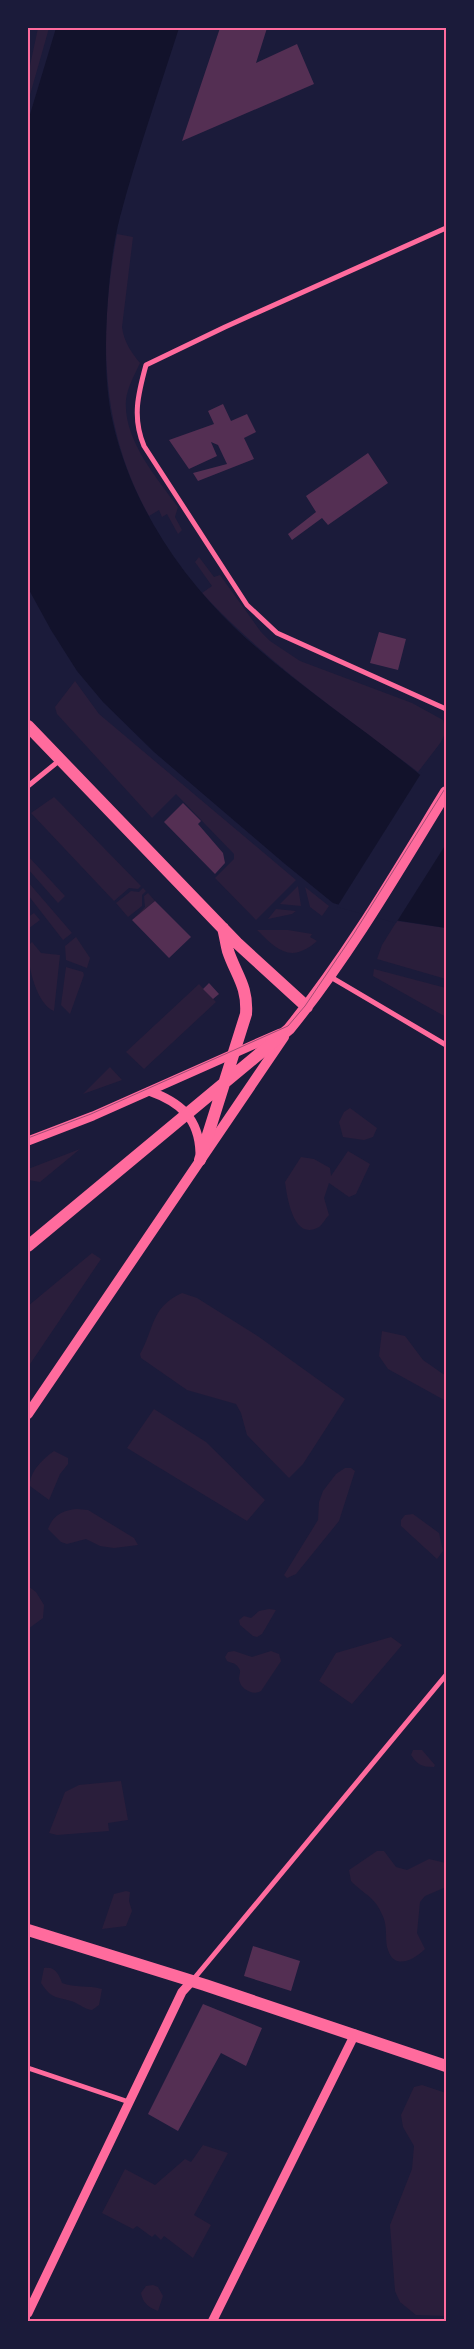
<svg xmlns="http://www.w3.org/2000/svg" width="474" height="2349" font-family="Barlow,sans-serif">
  <style>
    .green { fill: #2a1e3b }
    .water { fill: #12122b }
    .pier { fill: #1b1b3a }
    .building { fill: #542f53 }
    .lines { fill: none; stroke-linecap: round; stroke-linejoin: round }
    .minor { stroke: #ff6b9d; stroke-width: 5 }
    .tertiary { stroke: #ff6b9d; stroke-width: 9 }
    .secondary { stroke: #ff6b9d; stroke-width: 10 }
    .primary { stroke: #ff6b9d; stroke-width: 12 }
    .tram { stroke: #a44b75; stroke-width: 1 }
    .neatline { fill: none; stroke: #ff6b9d; stroke-width: 2 }
  </style>
  <rect width="100%" height="100%" fill="#1b1b3a"/>
  <path class="green" d="M38,28H49L28,102V75Z
    M117,234L133,237L122,327C124,342 131,352 140,363C135,374 127,388 126,400C123,439 156,477 178,507L175,517L182,530L178,534L167,514L162,517L159,510L149,516C99,426 99,333 117,234Z
    M199,557L214,577L220,575L261,632L270,641L300,661L412,703L443,720L446,731L441,742L418,772C343,715 266,662 202,593L212,586L195,562Z
    M75,681L99,714L296,880L256,920L215,878L234,859V854L176,794L152,818L57,714L55,707Z
    M54,797L62,805L141,886L138,889L129,888L114,901L31,813Z
    M28,856L65,896L58,903L28,869Z
    M28,882L72,933L63,940L28,895Z
    M298,886L301,906L280,904Z
    M305,887L329,906L322,916L310,907Z
    M143,888L146,891L142,895V906L128,917L116,903L131,891L139,892Z
    M148,893L155,901L132,920L145,907L144,896Z
    M276,909L296,911L292,914L268,919Z
    M34,913L40,920L28,929V917Z
    M397,921L446,928V979L377,959L382,945Z
    M257,930H288L312,934L310,937L317,941C291,964 277,950 257,930Z
    M76,937L90,958L87,968L66,960L65,946Z
    M32,942L41,953L60,955L54,1011C36,1004 27,963 28,946Z
    M66,967L83,972L84,975L70,1014L61,1005Z
    M374,969L446,988V1017L373,976Z
    M199,984L216,1002L144,1069L126,1052Z
    M110,1067L122,1080L83,1094Z
    M350,1108L377,1128L373,1137L364,1140L343,1137L339,1122L344,1112Z
    M80,1149L40,1182L28,1180V1169Z
    M348,1151L370,1164L356,1194L349,1197L329,1183L324,1198L329,1215C326,1218 322,1225 319,1227C293,1242 287,1196 285,1182L301,1157L314,1159L330,1168L331,1176Z
    M92,1253L101,1259L28,1367V1306Z
    M182,1293L197,1298L259,1337L345,1399L303,1464L289,1478L247,1435L241,1413L236,1404L187,1390L141,1358L140,1354C155,1328 150,1308 182,1293Z
    M382,1331L405,1336L423,1360L446,1376V1401L388,1369L379,1356Z
    M154,1409L206,1442L265,1500L247,1521L127,1448Z
    M54,1451L68,1458V1464L60,1474L49,1500L30,1486C29,1472 43,1459 54,1451Z
    M345,1468H351L355,1471L339,1521L296,1574L287,1578L284,1575L318,1520L319,1502L323,1491L336,1474Z
    M77,1509L88,1510L134,1538L138,1545L114,1548L100,1546L86,1539L67,1544L61,1542L48,1529C53,1515 63,1510 77,1509Z
    M413,1514L439,1533L443,1551L437,1559L401,1526V1520L405,1515Z
    M28,1586L36,1592L44,1605L43,1618L28,1629Z
    M269,1609L276,1610L262,1634L257,1637L253,1636L240,1625L239,1620L244,1616L251,1618L259,1611Z
    M391,1637L402,1645L352,1704L319,1681L336,1653Z
    M234,1651L252,1657L271,1651L279,1654L281,1661L261,1691C253,1696 240,1689 239,1679C239,1674 242,1671 238,1667C236,1663 231,1663 227,1661L225,1657L228,1652Z
    M413,1750H422L435,1765L434,1767C421,1767 417,1764 411,1755Z
    M121,1781L128,1820L108,1823L109,1831L57,1835L49,1833L65,1792L79,1785Z
    M377,1851H384L396,1867L407,1870L429,1859L446,1863V1887L425,1896L420,1902L417,1933L425,1949C415,1959 395,1971 388,1950C385,1942 387,1932 385,1923C384,1917 380,1910 377,1905C371,1896 358,1889 351,1881L349,1870Z
    M126,1891L130,1892L129,1901L132,1911L126,1926L102,1929L114,1894Z
    M44,1968C55,1966 59,1974 62,1983C75,1988 88,1985 102,1989L99,2005L92,2010C84,2009 81,2005 74,2002C57,1996 53,2001 41,1983Z
    M422,2085L446,2093V2316L416,2315L400,2302L395,2291L390,2225L412,2169L414,2146L403,2127L401,2115L414,2087Z
    M203,2145L228,2153L194,2215L211,2225L193,2258L164,2236L161,2240L155,2234L152,2237L137,2226L133,2229L102,2213L125,2169L155,2185L185,2159L191,2162Z
    M153,2285L158,2287L163,2296L158,2311C148,2307 143,2303 141,2293L146,2286Z"/>
  <path class="water" d="M56,28H179C159,91 137,153 120,217C112,248 109,281 107,313C105,349 105,388 113,423C130,500 178,573 234,627C300,690 379,737 446,797V928L388,919L333,903L285,864L154,752L103,702L77,671L51,630L28,588V121Z"/>
  <path class="pier" d="M422,772L446,794V844L396,923L337,907Z"/>
  <path class="building" d="M220,28H267L256,63L297,44L314,84L182,141Z
    M223,404L231,421L247,414L256,432L244,438L254,459L198,481L193,473L227,464L218,445L211,442L217,456L189,469L169,440L214,424L208,411Z
    M368,453L388,483L328,525L322,518L292,540L288,534L316,512L306,496Z
    M379,632L406,639L398,670L370,663Z
    M183,803L201,821L198,824L223,853L225,863L215,874L164,822Z
    M155,901L191,937L169,958L132,920Z
    M209,983L219,994L213,999L203,989Z
    M253,1946L300,1961L291,1991L244,1976Z
    M203,2004L262,2028L246,2066L221,2053L178,2131L148,2114Z"/>
  <g class="lines">
    <path class="minor" d="M446,228L225,327L146,365C138,394 132,418 144,446L247,605L277,633L446,709
      M28,786L60,760
      M329,976L446,1045
      M192,1981L446,1675
      M28,2068L129,2102"/>
    <path class="tertiary" d="M149,1091C180,1102 199,1118 200,1153
      M28,1141L93,1116L280,1033
      M28,2313L182,1992L192,1981
      M212,2322L355,2034"/>
    <path class="secondary" d="M28,1414L284,1037"/>
    <path class="primary" d="M28,726L237,943L307,1007
      M200,1160L246,1014C248,986 236,975 228,951C226,944 225,935 223,928
      M28,1246L289,1029C349,955 397,872 446,792
      M28,1930L205,1985L446,2066"/>
    <path class="tram" d="M28,1138L91,1114L288,1026L305,1006L353,935L446,787"/>
  </g>
  <rect width="474" height="2349" fill="none" stroke="#1b1b3a" stroke-width="58"/>
  <rect x="29" y="29" width="416" height="2291" class="neatline"/>
</svg>
